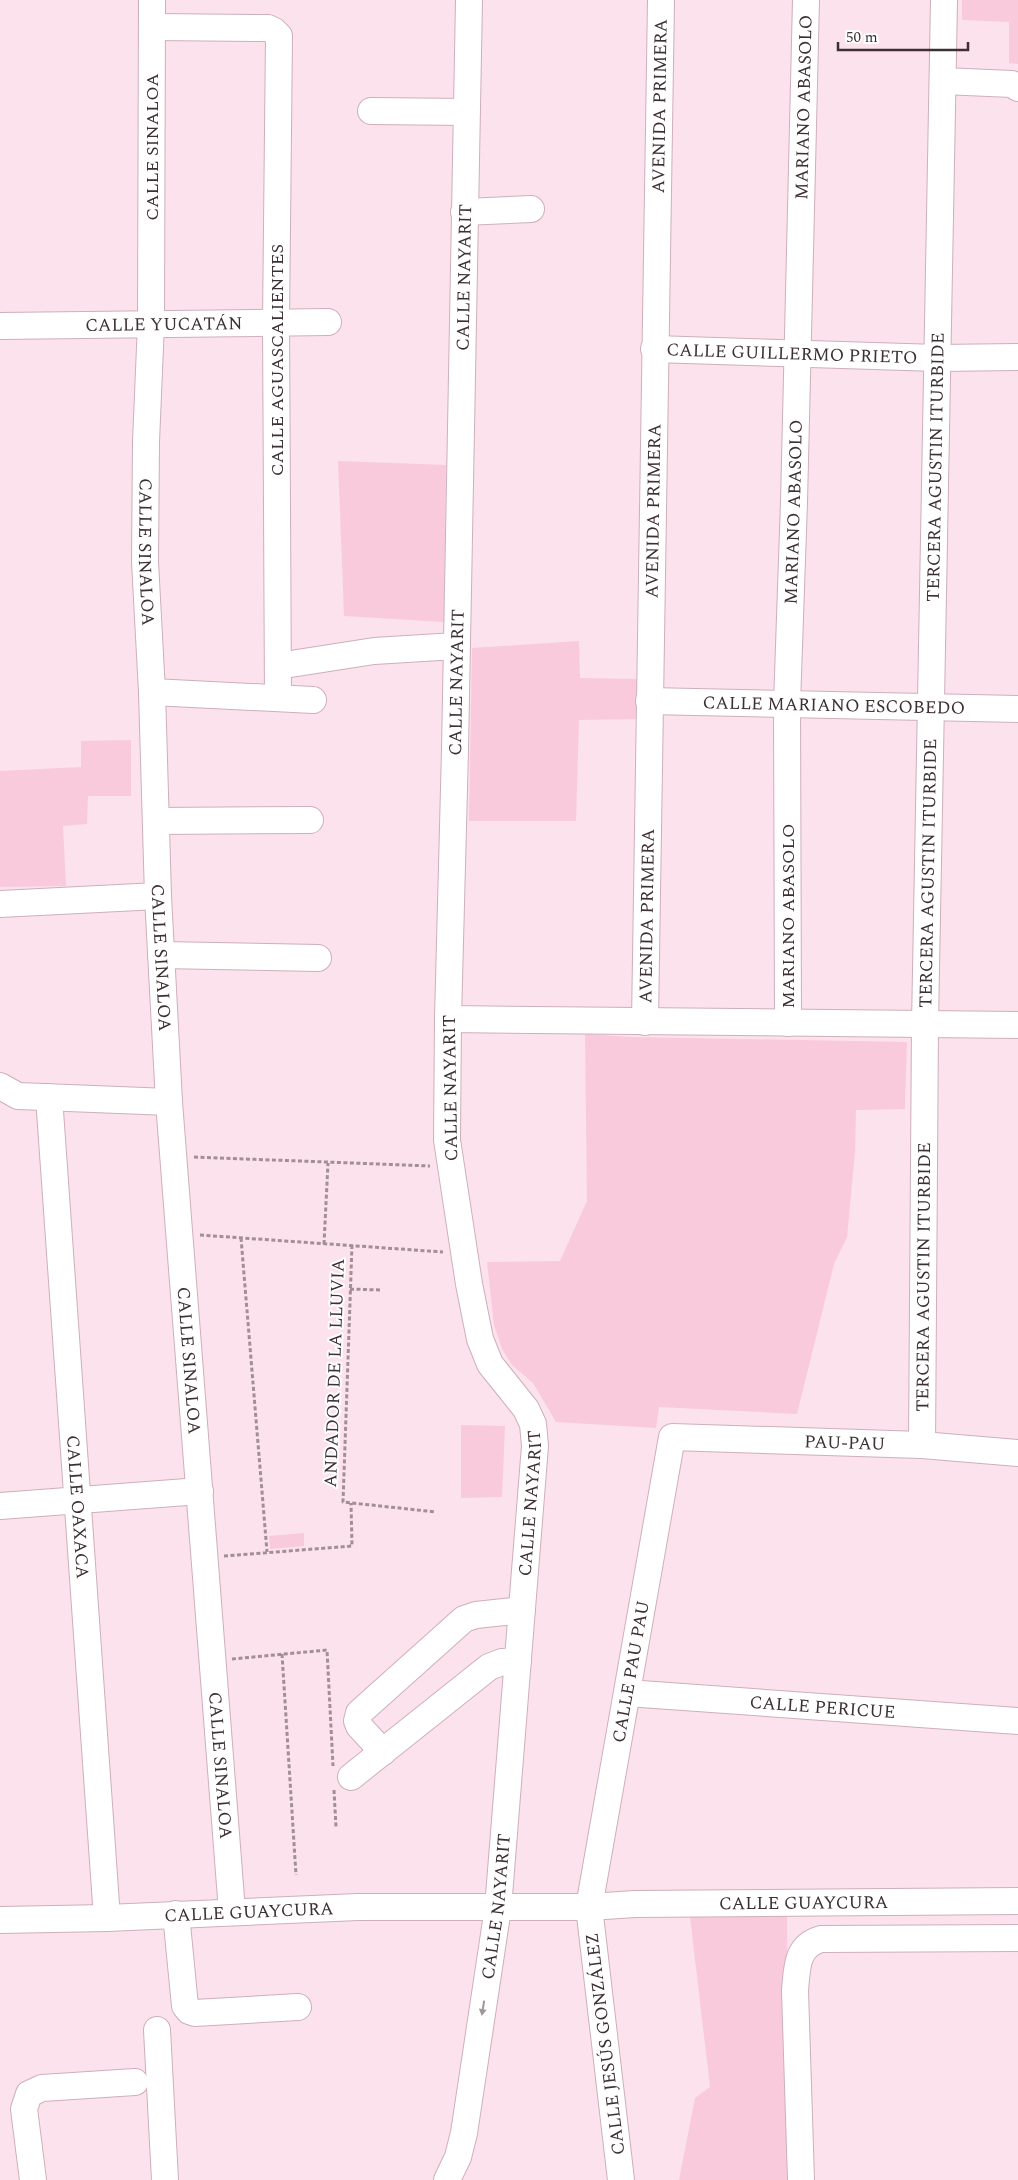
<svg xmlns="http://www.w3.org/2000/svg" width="1018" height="2180" font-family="Spectral,serif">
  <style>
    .green { fill: #f9cadc }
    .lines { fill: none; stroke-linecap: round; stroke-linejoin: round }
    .minor-casing { stroke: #ceafbb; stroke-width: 28 }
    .path { stroke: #a28f96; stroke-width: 3; stroke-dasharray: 4 2.5; stroke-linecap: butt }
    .minor { stroke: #fff; stroke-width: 26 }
    .oneway { fill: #9e989a }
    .labels { text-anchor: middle; stroke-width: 4; stroke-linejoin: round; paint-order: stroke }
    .street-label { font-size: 18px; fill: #3c3035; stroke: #fff }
  </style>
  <rect width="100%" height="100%" fill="#fce2ec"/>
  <path class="green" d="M962,0H1018V64L1009,63V22L962,20Z
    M338,461L446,465L444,622L344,616Z
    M579,641L580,678L638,679L637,719L579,720L576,821H469L472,648Z
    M131,740V796H88L87,824L63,826L66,886L0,887V771L81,767V741Z
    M585,1034L632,1037L907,1042L905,1109L856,1110L855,1152L847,1237L834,1264L797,1414L659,1407L656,1428L556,1422L533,1383L512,1365L502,1349L494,1325L487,1262L560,1261L587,1201Z
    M461,1425L505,1426L502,1497L461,1498Z
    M304,1533V1546L270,1549L269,1536Z
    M787,1912L788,2180H679L695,2098L710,2087L690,1917Z"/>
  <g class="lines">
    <defs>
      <g id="minor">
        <path id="s1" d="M152,0L151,323L146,442L145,562L152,692L158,896L169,1102L232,1911"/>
        <path d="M152,27L268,28L274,31L279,36L276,322L278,697"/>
        <path d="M943,81L1012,84L1018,88"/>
        <path d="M371,111L466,112"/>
        <path d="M464,212L531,209"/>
        <path id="s2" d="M0,326L328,322"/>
        <path id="s3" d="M654,349L938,358L1018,357"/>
        <path d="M278,666L374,651L456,646"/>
        <path d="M152,692L313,700"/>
        <path id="s4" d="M649,701L1018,709"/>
        <path d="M156,821L310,820"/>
        <path d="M0,904L158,896"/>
        <path d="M161,955L318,958"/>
        <path d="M448,1019L1018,1025"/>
        <path id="s5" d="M645,1022L661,0"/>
        <path id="s6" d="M788,1023L787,704L794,502L806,0"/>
        <path d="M0,1086L18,1096L169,1102"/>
        <path id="s7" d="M49,1097L107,1918"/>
        <path id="s8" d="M922,1445L925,1024L944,0"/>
        <path d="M0,1506L200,1491"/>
        <path id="s9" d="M627,1693L1018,1721"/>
        <path d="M383,1752L359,1726L357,1721L359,1713L464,1619L476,1615L522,1610"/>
        <path d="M351,1777L489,1667L502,1662L518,1661"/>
        <path d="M176,1914L185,2006L189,2011L195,2013L298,2007"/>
        <path id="s10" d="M0,1920L107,1918L358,1907H589L635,1904L1018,1901"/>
        <path d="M157,2030L165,2180"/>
        <path d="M33,2180L24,2109L29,2094L42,2088L135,2082"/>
        <path id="s11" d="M447,2180L458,2157L464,2133L498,1908L535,1446L533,1424L526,1409L490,1364L480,1339L469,1284L447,1140L448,1019L455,750L469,0"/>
        <path id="s12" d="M621,2180L589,1907L672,1437L922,1445L1018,1453"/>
        <path d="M801,2180L795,1991C797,1968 796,1946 821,1939L1018,1938"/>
      </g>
    </defs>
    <use href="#minor" class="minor-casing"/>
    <path class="path" d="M194,1157L430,1166
      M200,1235L443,1252
      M241,1238L267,1552
      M324,1244L328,1163
      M352,1245L343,1502L436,1512
      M350,1289L380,1290
      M224,1556L352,1546L351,1503
      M282,1654L296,1875
      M232,1659L327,1650L333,1766
      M334,1790L336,1827"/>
    <use href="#minor" class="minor"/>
  </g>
  <defs><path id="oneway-solid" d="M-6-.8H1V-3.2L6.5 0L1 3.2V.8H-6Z" transform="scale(1.25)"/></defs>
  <use class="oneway" href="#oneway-solid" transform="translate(483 2008) rotate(99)"/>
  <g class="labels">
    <g class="street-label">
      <text dy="6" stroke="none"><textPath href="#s5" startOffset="916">AVENIDA PRIMERA</textPath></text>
      <text dy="6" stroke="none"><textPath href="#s6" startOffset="916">MARIANO ABASOLO</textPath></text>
      <text transform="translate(152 147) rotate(-90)" y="6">CALLE SINALOA</text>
      <text dy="6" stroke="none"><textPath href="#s11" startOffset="1929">CALLE NAYARIT</textPath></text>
      <text dy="6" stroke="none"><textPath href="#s2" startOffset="164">CALLE YUCATÁN</textPath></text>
      <text dy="6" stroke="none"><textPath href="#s3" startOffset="138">CALLE GUILLERMO PRIETO</textPath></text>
      <text transform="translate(277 360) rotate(-90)" y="6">CALLE AGUASCALIENTES</text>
      <text dy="6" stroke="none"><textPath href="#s8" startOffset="978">TERCERA AGUSTIN ITURBIDE</textPath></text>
      <text dy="6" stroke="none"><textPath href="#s5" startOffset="511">AVENIDA PRIMERA</textPath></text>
      <text dy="6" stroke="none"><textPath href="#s6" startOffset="511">MARIANO ABASOLO</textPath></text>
      <text dy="6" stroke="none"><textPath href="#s1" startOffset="552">CALLE SINALOA</textPath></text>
      <text dy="6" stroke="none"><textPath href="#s11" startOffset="1524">CALLE NAYARIT</textPath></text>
      <text dy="6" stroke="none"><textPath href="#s4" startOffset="185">CALLE MARIANO ESCOBEDO</textPath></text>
      <text dy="6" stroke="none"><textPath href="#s8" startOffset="572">TERCERA AGUSTIN ITURBIDE</textPath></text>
      <text dy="6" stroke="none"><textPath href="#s5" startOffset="106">AVENIDA PRIMERA</textPath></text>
      <text transform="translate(788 916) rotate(-90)" y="6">MARIANO ABASOLO</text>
      <text dy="6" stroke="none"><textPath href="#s1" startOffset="958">CALLE SINALOA</textPath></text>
      <text transform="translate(450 1088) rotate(-91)" y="6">CALLE NAYARIT</text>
      <text dy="6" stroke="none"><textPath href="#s8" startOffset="168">TERCERA AGUSTIN ITURBIDE</textPath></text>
      <text dy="6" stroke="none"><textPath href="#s1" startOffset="1362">CALLE SINALOA</textPath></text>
      <text transform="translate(334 1373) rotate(-88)" y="6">ANDADOR DE LA LLUVIA</text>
      <text dy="6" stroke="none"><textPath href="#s12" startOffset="925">PAU-PAU</textPath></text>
      <text dy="6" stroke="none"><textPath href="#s11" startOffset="684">CALLE NAYARIT</textPath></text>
      <text dy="6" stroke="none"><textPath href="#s7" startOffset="411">CALLE OAXACA</textPath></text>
      <text dy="6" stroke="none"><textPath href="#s12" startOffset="514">CALLE PAU PAU</textPath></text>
      <text dy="6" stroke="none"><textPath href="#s9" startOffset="196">CALLE PERICUE</textPath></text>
      <text dy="6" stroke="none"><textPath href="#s1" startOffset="1768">CALLE SINALOA</textPath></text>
      <text dy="6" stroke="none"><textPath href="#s10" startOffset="804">CALLE GUAYCURA</textPath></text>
      <text dy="6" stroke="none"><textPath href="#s11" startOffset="279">CALLE NAYARIT</textPath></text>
      <text dy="6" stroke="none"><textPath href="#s10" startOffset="249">CALLE GUAYCURA</textPath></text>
      <text transform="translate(605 2044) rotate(-97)" y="6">CALLE JESÚS GONZÁLEZ</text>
    </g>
  </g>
  <path d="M838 42v8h130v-8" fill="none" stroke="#3c3035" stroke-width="2.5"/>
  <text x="846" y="42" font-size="15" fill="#3c3035" stroke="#ffffff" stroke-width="4" paint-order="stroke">50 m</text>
</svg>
